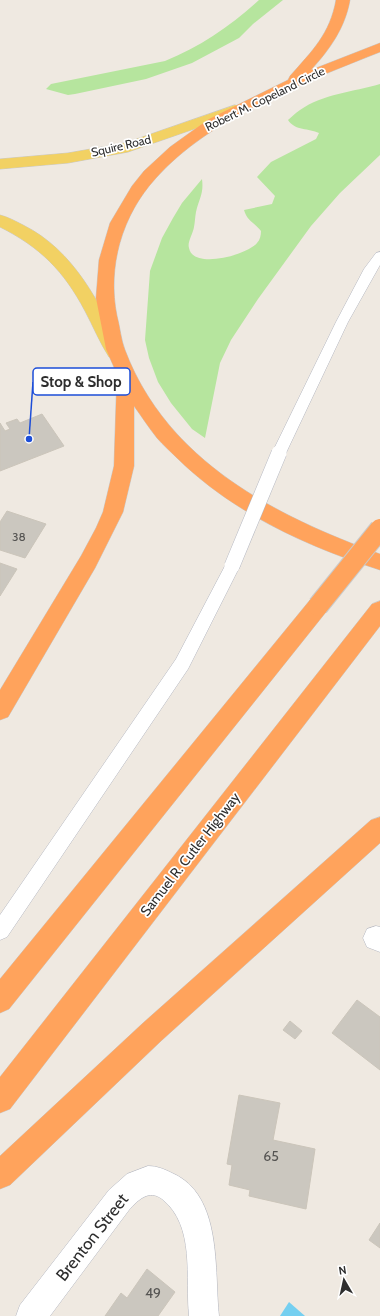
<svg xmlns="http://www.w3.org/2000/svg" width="380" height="1316" font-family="Cabin,sans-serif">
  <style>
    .green { fill: #b6e59e }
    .water { fill: #75cff0 }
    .building { fill: #cbc7bf; stroke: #cbc5ba }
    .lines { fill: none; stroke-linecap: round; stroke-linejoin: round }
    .lane-casing { stroke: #b4b7c1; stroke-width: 1 }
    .street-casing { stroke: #b4b7c1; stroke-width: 1 }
    .primary-casing { stroke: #c9c9c9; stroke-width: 1 }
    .highway-casing { stroke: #c9c9c9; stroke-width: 1 }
    .lane { fill: #fff; fill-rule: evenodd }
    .street { fill: #fff; fill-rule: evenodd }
    .primary { fill: #f2d163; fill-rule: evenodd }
    .highway { fill: #ffa35c; fill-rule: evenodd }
    .lane-bridge-casing { stroke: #b4b7c1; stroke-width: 16; stroke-linecap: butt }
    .highway-bridge-casing { stroke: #c9c9c9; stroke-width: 22; stroke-linecap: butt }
    .lane-bridge { stroke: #fff; stroke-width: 15 }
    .highway-bridge { stroke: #ffa35c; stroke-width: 20 }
    .labels { text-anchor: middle; stroke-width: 3.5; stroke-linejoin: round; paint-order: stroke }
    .far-street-label { font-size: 12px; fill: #2e2e2e; stroke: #fff }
    .number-label { font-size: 12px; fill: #555452 }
    .street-label { font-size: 14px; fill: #2e2e2e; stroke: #fff }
    .near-number-label { font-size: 14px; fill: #555452 }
    .near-street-label { font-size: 17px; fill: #2e2e2e; stroke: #fff }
    .leader { fill: none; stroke: #1d4ed8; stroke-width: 1.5 }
    .callout-dot { fill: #1d4ed8; stroke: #fff; stroke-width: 1.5 }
    .callout { fill: #fff; stroke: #1d4ed8; stroke-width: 1.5 }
    .callout-label { font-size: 15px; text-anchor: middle; font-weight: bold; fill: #2e2e2e }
  </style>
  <rect width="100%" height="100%" fill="#efe9e1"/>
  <path class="green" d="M259,0H283L253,24L239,38L192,63L146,79L75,94L68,95L46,89L51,84L165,61C200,47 232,25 259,0Z
    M380,84V155L340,193L311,226L258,299L231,340L220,363L205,438L192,429L171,403L158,382L149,358L145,340L150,271L162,238L173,218L182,203L202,179C204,194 199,198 196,212C195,217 195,222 194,227C193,234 187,242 189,248C193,270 247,255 257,243C260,240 261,235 261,231C255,223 247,221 244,210L272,204L275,196L257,177L271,162L316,139L319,133C309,128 295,131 288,120C292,117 295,113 300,110C323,94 353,92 380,84Z"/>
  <path class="water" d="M289,1302L305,1316H280Z"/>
  <path class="building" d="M42,414L64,446L0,471V423L5,431L10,429L6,423L17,419L20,423Z
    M7,511L46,524L25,558L0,550V522Z
    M0,563L17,569L0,596Z
    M357,1000L380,1017V1070L332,1033Z
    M290,1021L302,1031L295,1039L283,1030Z
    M239,1095L280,1103L273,1140L315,1149L306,1209L249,1196L250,1190L229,1185L232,1165L227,1164Z
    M380,1223V1248L369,1240Z
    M147,1269L175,1292L158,1316H105L121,1293L127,1298Z"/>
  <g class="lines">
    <defs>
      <path id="lane" d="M380,252V265L348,322L286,453L284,457L279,458L274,457L272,453L336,322L364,269L376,253Z
        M232,560L237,562L240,566L188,669L7,937L0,940V915L176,659L227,562Z"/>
      <path id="street" d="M376,926L380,927V952L367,947L363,938L367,929Z
        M148,1166C157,1166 164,1169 172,1173C223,1195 214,1271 219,1316H189C185,1278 196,1226 162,1199C149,1189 138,1200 129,1210L50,1316H16L20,1305L109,1190L127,1174Z"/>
      <path id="primary" d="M235,105L240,107L243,110L240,113L128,152L68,163L0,169V159L68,153L125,143Z
        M0,215C8,217 15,221 23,225C75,251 99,303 124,353L121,357L115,359L109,357C100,343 93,326 85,311C64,271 40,247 0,227Z"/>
      <path id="highway" d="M336,0H350C345,28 330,49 311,70L380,43V52C307,81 209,118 156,178C122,215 107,267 117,316C120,327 121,340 125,350C167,461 275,516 380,554V570C306,546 233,513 177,458C170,451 163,445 157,438C149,428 142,417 134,406V466L123,512L95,568L8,717L0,720V690L81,556L96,528L103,512L114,466L117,374L106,349L96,298L99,260L110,223L132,186L144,171L170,147L209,119L288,80L290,76C312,51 330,34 336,0Z
        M318,597L326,600L329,606L326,612L9,1009L0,1013V979L310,600Z
        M380,601V626L10,1109L0,1113V1077L372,604Z
        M380,817V843L161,1041L10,1185L0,1189V1156L143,1023L371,820Z"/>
    </defs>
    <use href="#lane" class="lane-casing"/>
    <use href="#street" class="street-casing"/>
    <use href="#primary" class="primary-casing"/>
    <use href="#highway" class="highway-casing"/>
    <use href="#lane" class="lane"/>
    <use href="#street" class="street"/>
    <use href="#primary" class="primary"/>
    <use href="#highway" class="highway"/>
    <defs>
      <path id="lane-bridge" d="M232,566L279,453"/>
      <path id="highway-bridge" d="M318,606L380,529"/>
    </defs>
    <use href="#lane-bridge" class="lane-bridge-casing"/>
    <use href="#highway-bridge" class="highway-bridge-casing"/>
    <use href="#lane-bridge" class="lane-bridge"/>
    <use href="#highway-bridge" class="highway-bridge"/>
  </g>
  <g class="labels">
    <g class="far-street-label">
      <text transform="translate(265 99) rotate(-26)" y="4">Robert M. Copeland Circle</text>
      <text transform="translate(121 146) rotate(-13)" y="4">Squire Road</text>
    </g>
    <g class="number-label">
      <text x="19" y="541">38</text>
    </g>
    <g class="street-label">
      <text transform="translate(190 854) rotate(-52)" y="5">Samuel R. Cutler Highway</text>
    </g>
    <g class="near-number-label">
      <text x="271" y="1161">65</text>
      <text x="153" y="1298">49</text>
    </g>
    <g class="near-street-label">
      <text transform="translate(92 1237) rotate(-52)" y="6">Brenton Street</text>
    </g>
  </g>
  <path class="leader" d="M29 439L33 382"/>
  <circle class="callout-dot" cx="29" cy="439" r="4"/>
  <rect class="callout" x="33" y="368" width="97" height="27" rx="4"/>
  <g class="callout-label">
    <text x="81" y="387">Stop &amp; Shop</text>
  </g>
  <g transform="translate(344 1280) rotate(351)" stroke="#ffffff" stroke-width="3" paint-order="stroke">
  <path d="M0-3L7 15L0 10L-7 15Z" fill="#2e2e2e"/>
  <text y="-6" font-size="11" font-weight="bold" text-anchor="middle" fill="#2e2e2e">N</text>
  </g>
</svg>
